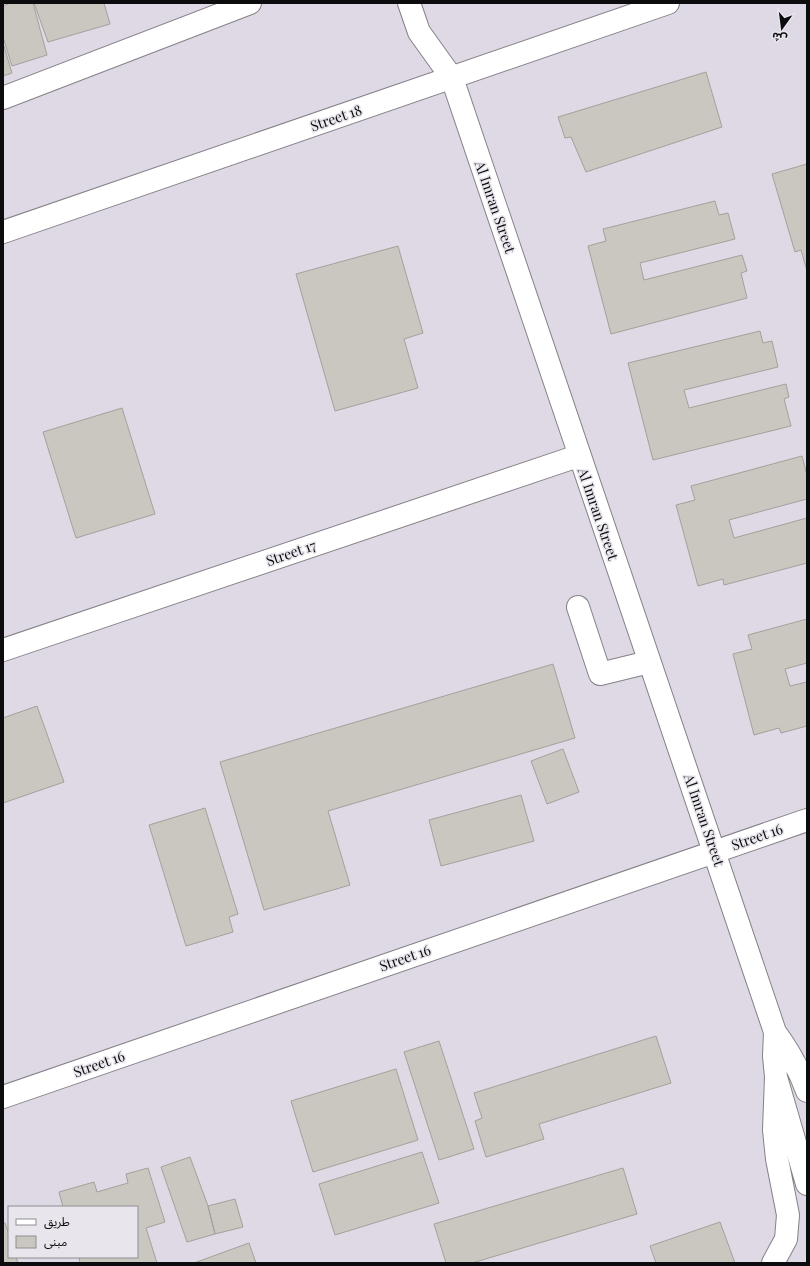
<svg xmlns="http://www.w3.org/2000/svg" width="810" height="1266" font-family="'Playfair Display','Noto Sans Arabic',serif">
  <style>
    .built { fill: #dfd8e5; fill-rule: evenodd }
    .building { fill: #cac6c0; stroke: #a4a09b }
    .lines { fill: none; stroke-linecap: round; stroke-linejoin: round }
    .minor-casing { stroke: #848187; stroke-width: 24 }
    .minor { stroke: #fff; stroke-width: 22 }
    .labels { text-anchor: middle; stroke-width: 3; stroke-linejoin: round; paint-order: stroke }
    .street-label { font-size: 14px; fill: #0c0b0d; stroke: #e8e5ec }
  </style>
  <rect width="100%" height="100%" fill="#e8e5ec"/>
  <path class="built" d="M3,3H807V1263H3ZM9,1207H137V1257H9Z"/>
  <path class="building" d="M10,3H33L47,55L12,66L3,37V6Z
    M34,3H104L110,24L48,42Z
    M3,43L12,73L3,76Z
    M706,72L722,127L586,172L571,137L565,138L558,117Z
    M807,164V271L801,250L795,252L772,174Z
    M715,201L719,215L728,213L735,239L640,263L644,280L742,255L747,271L741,273L747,298L611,334L588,246L606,241L603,229Z
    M398,246L423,333L404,339L418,388L335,411L296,274Z
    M760,331L763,343L772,341L778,367L684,390L689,408L786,384L789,397L784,399L791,426L653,460L628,363Z
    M122,408L155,514L76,538L43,432Z
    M802,456L807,475V499L729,520L734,538L807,518V563L724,585L723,579L698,586L676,505L695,500L691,486Z
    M807,619V663L785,669L790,686L807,682V726L781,733L779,728L754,735L733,654L752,649L748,635Z
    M553,664L575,738L328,811L350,885L264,910L220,762Z
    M37,706L64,782L3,803V718Z
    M563,749L579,792L547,804L531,761Z
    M521,795L534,841L441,866L429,820Z
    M205,808L238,914L229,917L233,932L186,946L149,825Z
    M656,1036L671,1083L539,1124L544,1139L486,1157L475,1121L482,1118L474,1093Z
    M439,1041L474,1149L439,1160L404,1052Z
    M396,1069L418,1140L313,1172L291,1101Z
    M422,1152L439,1203L335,1235L319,1184Z
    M190,1157L208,1206L215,1234L187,1242L161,1167Z
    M148,1168L165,1222L146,1228L157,1263H80L79,1257H137V1207H63L59,1192L94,1182L97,1192L128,1183L126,1174Z
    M623,1168L637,1214L472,1263H446L434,1224Z
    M235,1199L243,1227L215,1234L208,1206Z
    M720,1222L735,1263H656L650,1246Z
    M3,1223H5L9,1235V1257H16L18,1263H3Z
    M249,1243L256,1263H194Z"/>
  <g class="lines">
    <defs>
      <path id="minor" d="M409,3L419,32L452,78L775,1032C789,1051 799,1069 807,1091
        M3,98L250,3
        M3,232L668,3
        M578,607L600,674L649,662
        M3,650L578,456
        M775,1032L774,1056L776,1077L807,1184
        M3,1097L807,820
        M773,1263L786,1239L788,1215L777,1159L774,1130L776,1077"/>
    </defs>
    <use href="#minor" class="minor-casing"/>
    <use href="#minor" class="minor"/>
  </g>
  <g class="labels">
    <g class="street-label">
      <text transform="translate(336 118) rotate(-19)" y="5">Street 18</text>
      <text transform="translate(495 207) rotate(71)" y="5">Al Imran Street</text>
      <text transform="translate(598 514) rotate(71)" y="5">Al Imran Street</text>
      <text transform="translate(291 553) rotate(-19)" y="5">Street 17</text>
      <text transform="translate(704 820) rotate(71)" y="5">Al Imran Street</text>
      <text transform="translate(757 837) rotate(-19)" y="5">Street 16</text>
      <text transform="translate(405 958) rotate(-19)" y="5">Street 16</text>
      <text transform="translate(99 1064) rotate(-19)" y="5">Street 16</text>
    </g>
  </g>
  <rect width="810" height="1266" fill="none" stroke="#0c0b0d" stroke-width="8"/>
  <rect x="8" y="1206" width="130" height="52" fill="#e8e5ec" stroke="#908e93"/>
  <rect x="16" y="1219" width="20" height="6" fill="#ffffff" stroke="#908e93"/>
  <text x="44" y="1226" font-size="12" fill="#0c0b0d">طريق</text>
  <rect x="16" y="1236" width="20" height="12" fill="#cac6c0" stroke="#908e93"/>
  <text x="44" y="1246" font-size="12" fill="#0c0b0d">مبنى</text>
  <g transform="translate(782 28) rotate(194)" stroke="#e8e5ec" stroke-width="3" paint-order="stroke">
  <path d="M0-3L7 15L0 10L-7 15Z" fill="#0c0b0d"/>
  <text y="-6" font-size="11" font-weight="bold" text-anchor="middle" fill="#0c0b0d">ش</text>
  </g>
</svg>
